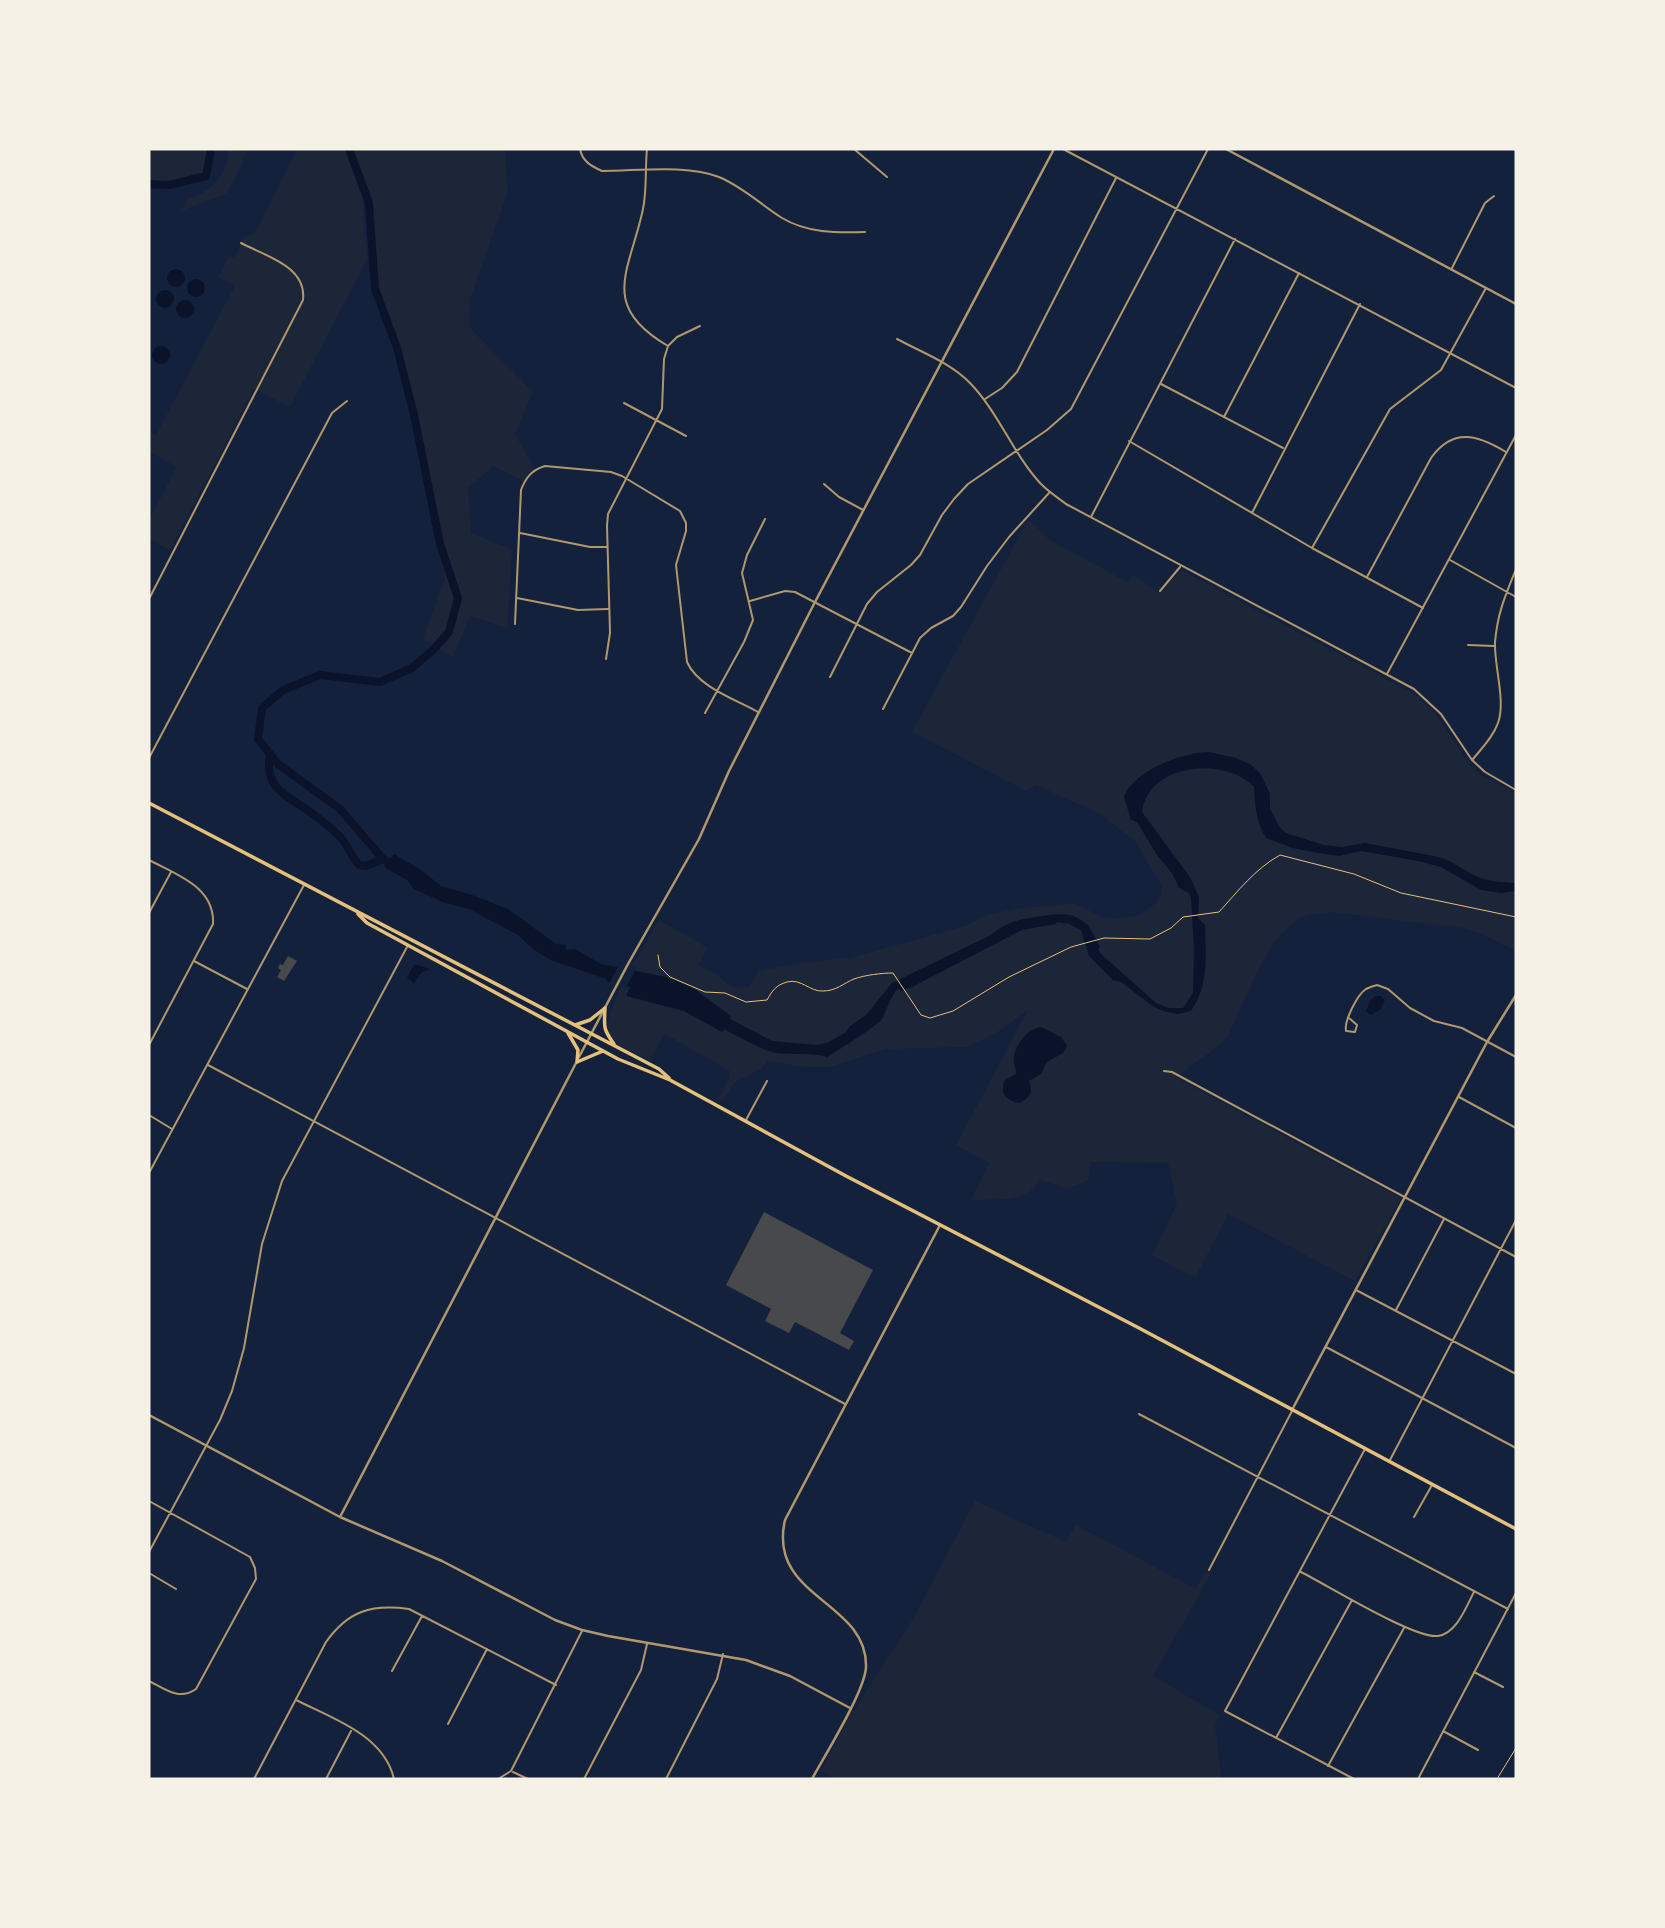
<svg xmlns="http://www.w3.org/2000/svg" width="1665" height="1928" font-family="Signika,sans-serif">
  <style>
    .green { fill: #1d2539 }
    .water { fill: #0b132b }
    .pier { fill: #14213d }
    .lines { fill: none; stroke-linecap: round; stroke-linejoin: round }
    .river { stroke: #0b132b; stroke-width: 8 }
    .building { fill: #48494c }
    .path { stroke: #e5c07b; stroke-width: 1 }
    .minor { stroke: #b1986c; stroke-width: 2 }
    .tertiary { stroke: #b1986c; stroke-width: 2.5 }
    .primary { stroke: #e5c07b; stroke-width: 3.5 }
  </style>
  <rect width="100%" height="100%" fill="#14213d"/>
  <path class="green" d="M149,149H211L206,176L169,185L149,184Z
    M229,149H247L241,166L226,194L181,211L188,198C212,193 228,173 229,149Z
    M297,149H345L362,197L367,259L290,407L254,389L170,550L149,539V520L177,467L149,452V431L156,435L235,286L218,277L229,256L234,258L245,236L255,233Z
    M349,149H505L508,191L469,302L470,328L533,392L515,434L535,470L524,481L493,466L468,488L471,533L512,550L507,628L470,616L453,657L423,639L445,577L422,454L375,289L369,203Z
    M1028,520L1050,540L1127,582L1134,575L1160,593L1179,572H1185L1411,692L1437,715L1471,767L1482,776L1516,793V951L1480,933L1463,928L1332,912C1323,913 1314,913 1305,916C1268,931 1245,1001 1228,1036L1219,1046L1175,1077L1399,1197L1400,1200L1355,1281L1228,1214L1195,1278L1152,1255L1177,1204L1168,1163L1091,1162L1088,1180L1067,1189L1041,1180L1029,1192L1012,1199L971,1200L989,1163L956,1145L1028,1010L996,1033L966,1047L885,1049L830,1067H804L768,1061L761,1069L735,1082L722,1101L718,1099L728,1081L730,1071L665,1034L650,1060C637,1053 616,1046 609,1034C599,1016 648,939 659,920L708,948L698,965C705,969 713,972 719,976C731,987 730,989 749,987L758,972L763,970L815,961L850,958L965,926L987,915L1015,909L1074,903L1102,917L1117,918L1138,916L1156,903L1161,894L1162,886L1135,841L1098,813L1036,785L1026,791L912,732Z
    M975,1501L1066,1542L1076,1525L1196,1589L1205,1572L1210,1575L1153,1676L1220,1715L1215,1726L1221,1775L1218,1779H835L821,1771L847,1721L913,1619Z"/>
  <path class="water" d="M167 278a9 9 0 1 1 18 0a9 9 0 1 1-18 0Z
    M187 288a9 9 0 1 1 18 0a9 9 0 1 1-18 0Z
    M156 299a9 9 0 1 1 18 0a9 9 0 1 1-18 0Z
    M176 309a9 9 0 1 1 18 0a9 9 0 1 1-18 0Z
    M152 355a9 9 0 1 1 18 0a9 9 0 1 1-18 0Z
    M1209,752L1236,758L1250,764L1260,773L1270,794V809L1280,828L1286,833L1324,845L1342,847L1365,843L1439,857C1453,861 1463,870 1476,876C1489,882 1502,882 1516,883V891L1501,893L1481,890L1441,867L1418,861L1361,851L1339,856L1312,852L1293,848L1266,838C1256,822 1255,805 1254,787C1225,756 1148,763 1142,812L1190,877L1199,897L1198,918L1205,925C1206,954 1209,986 1191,1011L1178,1014L1166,1012L1154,1007L1121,982L1113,980L1089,956L1081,930L1069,924L1057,922L1056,924L1022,930L912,987L902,991L897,989C890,999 887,1009 882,1019C877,1026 837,1051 827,1057C819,1053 789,1055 776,1053C759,1049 740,1037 724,1029L722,1032L684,1011L626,996L630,987L608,982L606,979L551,960L534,950L518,935L469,909L445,903L414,889L407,880L384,867L394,854L421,870L441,886L475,896L508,909L556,944L566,945V950L575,949L601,964L666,977L693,988L731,1016L730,1019L772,1041L817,1045L829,1042L846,1032L849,1027L866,1015L892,983L991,935C1004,923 1017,920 1035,917C1070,911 1085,912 1100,947L1098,950L1101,954L1156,1003L1169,1008H1183L1193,993L1194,950L1191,898L1189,893L1179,888L1172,873L1157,855L1137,822L1131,820L1124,797C1133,771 1183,752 1209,752Z
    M414,964L430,969L421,973L414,983L407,978Z
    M1375,996H1381L1385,1000L1380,1010L1370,1015L1366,1011L1370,1001Z
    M1041,1027L1061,1037L1067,1046L1063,1053L1047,1062L1041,1074L1029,1081C1033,1093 1031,1096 1020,1103C1006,1101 999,1093 1005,1080L1016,1074C1016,1069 1013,1062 1014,1056C1017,1043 1027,1029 1041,1027Z"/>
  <path class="pier" d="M620,963L637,967L622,995L625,989L608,986Z"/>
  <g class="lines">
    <path class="river" d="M349,149L369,203L375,289L397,348L414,415L440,544L458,598L449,632L432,651L412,668L380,682L320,675L283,690L262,708L258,739L278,764L340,809L383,859L397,867
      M149,184L169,185L206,176L211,149
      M270,754C264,786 283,794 306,809C318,818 331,827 341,838C349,846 351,857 359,865L366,866L383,859
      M1085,928L1096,955"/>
  </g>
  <path class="building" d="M288,956L297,961L284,981L277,977L281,970L278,968L280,964L283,965Z
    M764,1212L873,1270L840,1333L854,1341L849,1350L795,1322L789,1333L765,1321L771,1309L726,1285Z"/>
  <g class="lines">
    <path class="path" d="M658,955L660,967L670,977L705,992L725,993L746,1002L767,1000C772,991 776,985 787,982C801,978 810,992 823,991C836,991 844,983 854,979C865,975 882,973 893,973L921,1015L930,1018L953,1011L1009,977L1071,947L1104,938L1150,939L1171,928L1183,917L1219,912C1238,891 1255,869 1280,855L1354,874L1401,893L1516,917
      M1497,1779L1516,1748"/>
    <path class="minor" d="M580,149C582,161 591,166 602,171C637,171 687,164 719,177C743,187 760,204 782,218C807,233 836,233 865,232
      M647,149C645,168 647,190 643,209C630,271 598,305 668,346
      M854,149L887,177
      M969,149H977
      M1063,149L1516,388
      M1452,268L1485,203L1494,196
      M897,339C921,352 951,363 970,383C999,413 1013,454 1041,484C1049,492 1058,498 1066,504L1414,689L1441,714L1472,760L1485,772L1516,790
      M1161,384L1283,448
      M985,399L1002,388L1017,372L1116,178
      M624,403L686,436
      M1224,417L1299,273
      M1129,441L1312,548L1423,608
      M824,484L839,497L863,510
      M1252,513L1360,304
      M1091,517L1235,239
      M520,533L590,547H607
      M1312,548L1390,409L1441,370L1486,288
      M1450,560L1516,597
      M1367,577L1431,458C1453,427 1478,435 1506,452
      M1160,591L1180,567
      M517,598L578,610L608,609
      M149,599L303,300C307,266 265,256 241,243
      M750,601L785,591L795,592L912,653
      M515,624L521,490C526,477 532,470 545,466L611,472L622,476L680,511L686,523V531L676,565L687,662C698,687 735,699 758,712
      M1468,645L1494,646
      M606,659L610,633L607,526L608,514L662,409L664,359L668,346L677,337L700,326
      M1387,674L1516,435
      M830,677L867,604L877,592L911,565L920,555L942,515L954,499L968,484L1047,430L1071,409L1208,149
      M883,709L920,638L931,628L953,616L961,607L987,566L1009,537L1049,493
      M705,713L744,642L753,620L742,573L747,555L765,519
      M149,758L332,413L347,401
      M1473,759C1482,748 1493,737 1498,723C1506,701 1494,666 1495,642C1498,611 1505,597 1516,569
      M149,860C177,875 215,887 213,924L149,1045
      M149,913L171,872
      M194,961L247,989
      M1349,1018L1357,1025L1355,1032L1346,1031C1344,1021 1357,995 1366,989C1370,987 1373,986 1377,985L1388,989L1410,1008L1434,1021L1462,1028L1516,1057
      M208,1065L845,1404
      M1164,1071L1172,1072L1516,1257
      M1459,1097L1516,1128
      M149,1115L172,1129
      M746,1120L767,1081
      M149,1173L304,885
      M1356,1290L1516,1374
      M1396,1310L1444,1219
      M1326,1347L1516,1448
      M1139,1414L1508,1609
      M1390,1460L1516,1220
      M149,1501L250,1557L255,1568L256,1579L196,1689C179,1701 165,1689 149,1681
      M1414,1517L1432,1485
      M149,1552L220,1420L232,1391L244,1348L262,1244L282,1181L407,947
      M1209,1570L1292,1411
      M1301,1572C1327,1585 1414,1639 1438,1636C1457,1633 1466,1607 1474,1592
      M149,1573L176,1589
      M392,1671L422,1616
      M1474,1672L1503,1687
      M296,1700C332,1718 384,1735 394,1779
      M448,1724L487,1649
      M1443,1731L1478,1750
      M1276,1738L1352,1600
      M1328,1766L1404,1628
      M513,1772L528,1779
      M254,1779L326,1642C348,1611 371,1604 409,1609L556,1685
      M326,1779L351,1731
      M498,1779L511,1771L582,1631
      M584,1779L641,1670L647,1644
      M666,1779L717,1679L723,1654
      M1354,1779L1225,1711L1365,1449
      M1418,1779L1516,1593
      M1515,1779L1516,1778"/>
    <path class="tertiary" d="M1226,149L1516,304
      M579,1057L628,964L699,839L729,771L815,602L1054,149
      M1292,1410L1487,1042L1516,995
      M149,1415L340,1517L442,1561L555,1620L582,1630L608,1636L746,1660L790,1676L850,1708
      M340,1517L576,1063
      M812,1779C825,1755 865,1691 866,1667C868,1601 767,1598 785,1520L940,1225"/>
    <path class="primary" d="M149,803L615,1046L659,1069L669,1078
      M358,914L367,923L618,1059L670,1080L846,1176L1139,1328L1516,1529
      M605,1008C604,1027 603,1029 614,1044
      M575,1025L590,1020L605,1008
      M568,1033L578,1050L577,1062
      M577,1062L603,1051"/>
  </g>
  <rect width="1665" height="1928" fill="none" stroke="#f6f1e7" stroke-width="301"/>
</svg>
